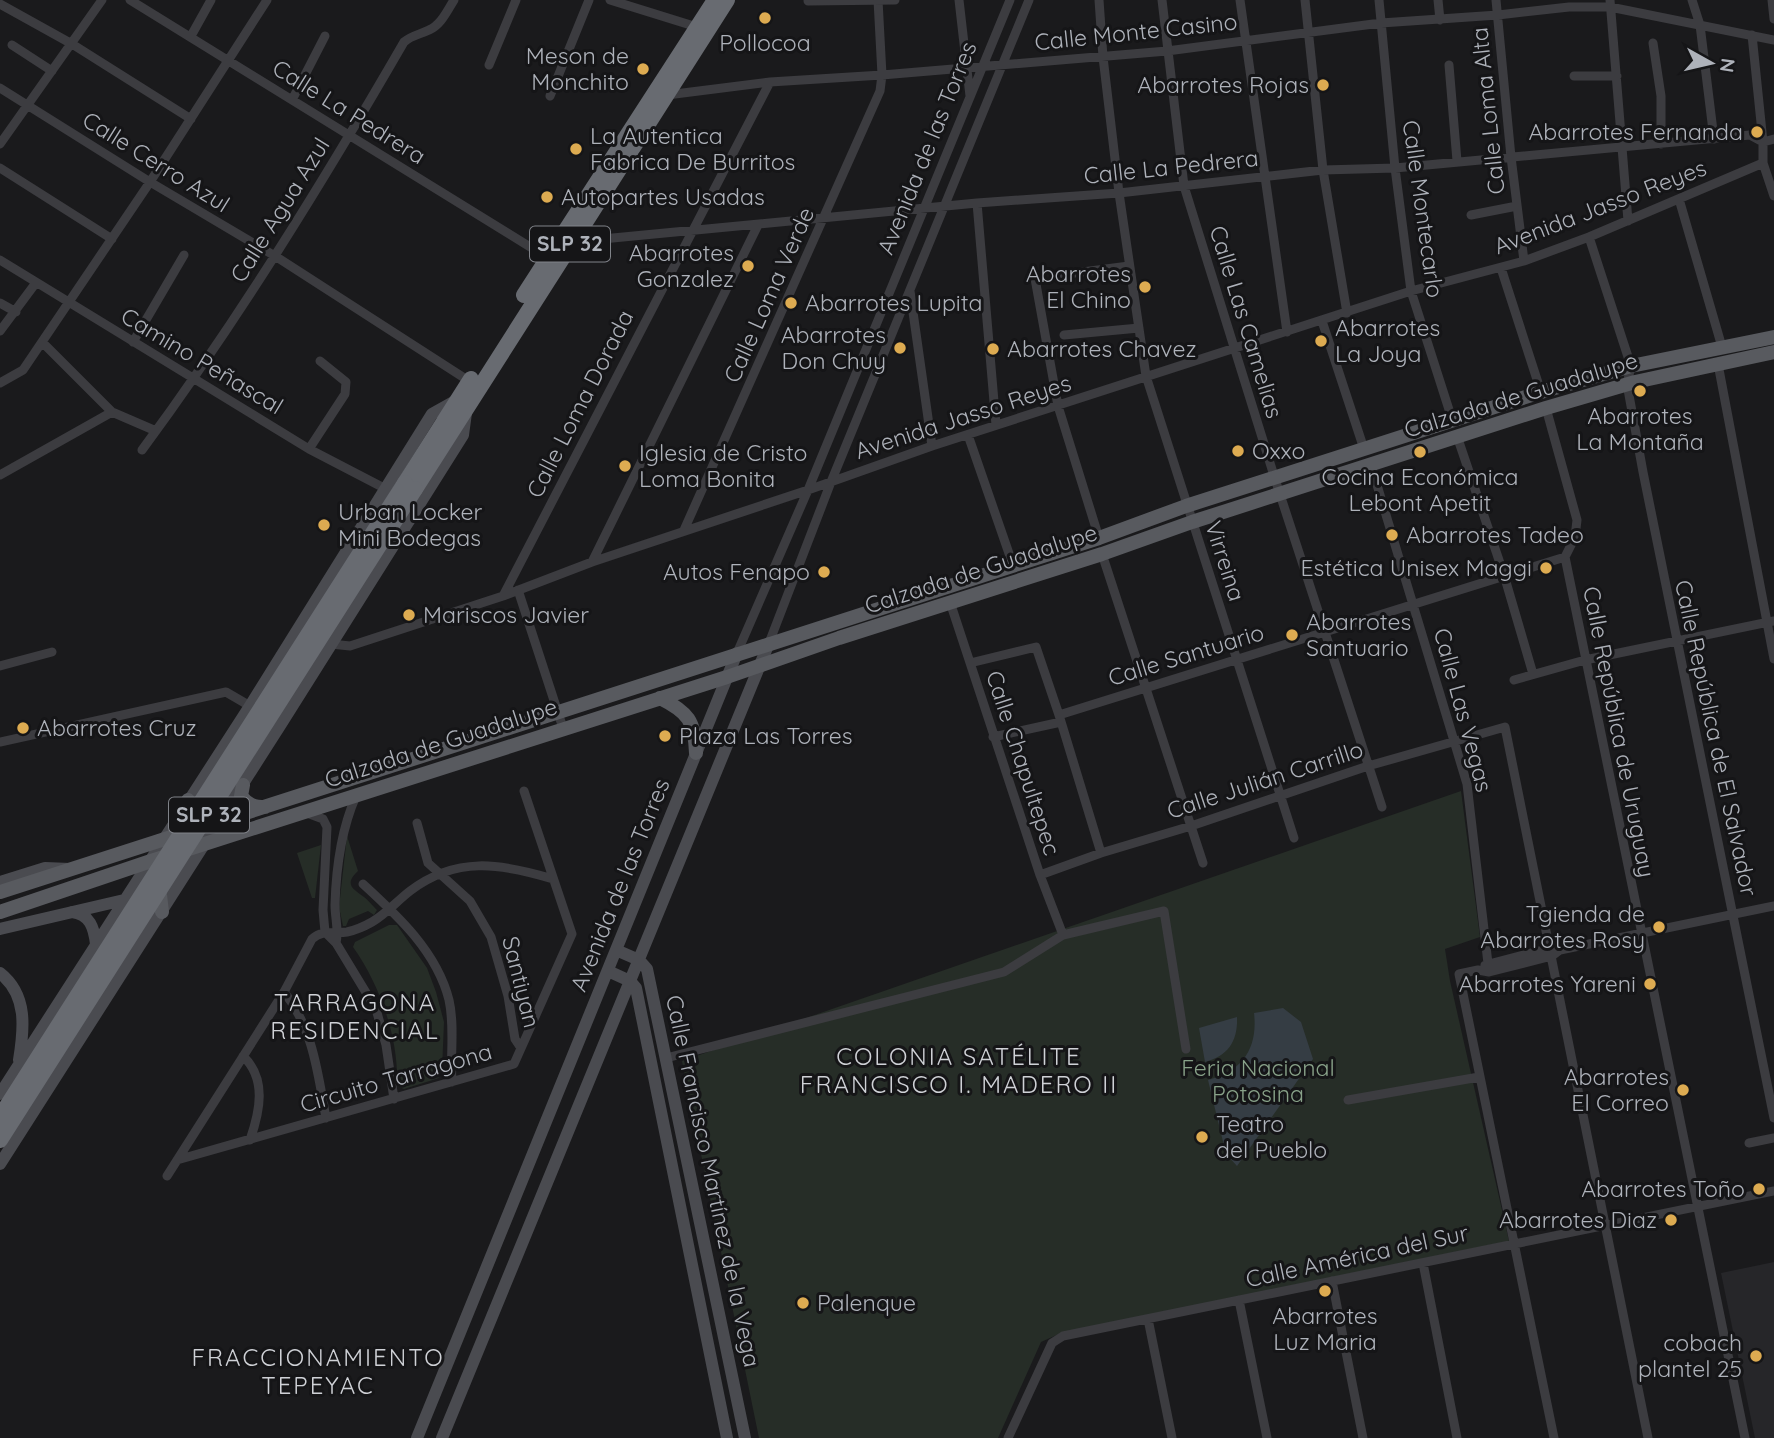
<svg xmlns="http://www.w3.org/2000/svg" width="1774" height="1438" font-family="Quicksand,sans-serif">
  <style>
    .built { fill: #262629 }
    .green { fill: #262d27 }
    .water { fill: #353d44 }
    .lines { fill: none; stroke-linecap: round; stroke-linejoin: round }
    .street { stroke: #3c3c40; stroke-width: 9 }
    .secondary { stroke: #4a4b50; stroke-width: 12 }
    .primary { stroke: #585a5f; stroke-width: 14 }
    .highway { stroke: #686b71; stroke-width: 16 }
    .highway-bridge { stroke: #686b71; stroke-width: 16 }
    .poi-dot { fill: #ddab51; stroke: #151517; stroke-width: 2.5 }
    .labels { text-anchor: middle; stroke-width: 6; stroke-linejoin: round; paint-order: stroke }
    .shield { fill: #151517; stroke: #808389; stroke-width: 2 }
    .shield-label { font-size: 21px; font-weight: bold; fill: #aeb2ba }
    .street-label { font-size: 23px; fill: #aeb2ba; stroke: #151517 }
    .poi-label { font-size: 23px; fill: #aeb2ba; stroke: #151517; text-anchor: start }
    .park-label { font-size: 23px; fill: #88a289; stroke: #151517 }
    .neighbourhood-label { font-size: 24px; letter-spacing: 2px; fill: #cfd1d6; stroke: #151517 }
  </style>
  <rect width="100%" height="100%" fill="#1a1a1c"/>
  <path class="built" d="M1774,1262V1438H1755L1721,1273Z"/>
  <path class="green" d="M1461,791L1480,937L1445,949L1450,981L1509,1241L1061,1333L1041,1342L998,1438H759L682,1061Z
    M347,836L358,871C343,885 354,889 364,897C368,900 373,906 377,910L374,915L368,911L349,919L346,926H343L339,907Z
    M321,845L315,898H312L297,853Z
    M389,925H397L427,968L436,992L444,1022L442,1070L439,1078L404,1089L397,1086C399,1038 380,985 353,947L355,942Z"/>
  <path class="water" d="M1283,1008L1301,1022L1313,1059L1237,1166L1226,1154L1208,1080C1243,1071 1258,1048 1254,1013Z
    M1237,1017C1238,1040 1229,1056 1205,1062L1199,1028Z"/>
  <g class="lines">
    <path class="street" d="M130,0L548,258
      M610,0L697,27
      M959,0L970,96
      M1099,0L1103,57L1119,193L1146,376L1294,838
      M1162,0L1184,186L1275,479L1382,807
      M1240,0L1287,332
      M1305,0L1323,170L1347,313
      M1379,0L1395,168L1411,291L1452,419
      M1438,0L1440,20
      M1496,0L1511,157L1524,261
      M1610,0L1628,221
      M1692,0L1700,25L1714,139
      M1772,0L1774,19
      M808,1L895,0
      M0,4L72,44L191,119
      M1752,35L1763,142V163L1774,196
      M191,36L211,0
      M1653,43L1661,96V144
      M12,45L52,71
      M489,65L516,0
      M1449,65L1457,161
      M1574,76H1617
      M0,88L150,182L275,256L469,381
      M667,95L770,82L882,75L1167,51L1381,23L1498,15L1569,7H1610L1774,40
      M550,96L589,0
      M292,100L325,36
      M0,144L102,0
      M0,168L112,239
      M1679,199L1722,347
      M977,203L996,425
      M1471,215L1517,206
      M1589,237L1631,366L1627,384L1643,472L1774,1118
      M571,242L977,203L1119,193L1323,170L1395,168L1750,135L1763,142L1774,139
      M0,260L309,449L386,489
      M1501,268L1541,392
      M1034,273L1058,406L1099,538
      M1059,275L1129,266
      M910,291L932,446
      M0,303L16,312
      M1322,321L1364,449
      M0,331L35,284
      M1064,335L1139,328
      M42,342L112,412L156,431
      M133,342L184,255
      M1718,364L1774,659
      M0,383L23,370L150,182L267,0
      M1546,408L1577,520L1575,537L1565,557L1745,1438
      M968,435L1013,565
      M1457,436L1504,575L1533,674
      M309,449L345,394L346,382L320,361
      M142,450C238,320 323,182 404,42C412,35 419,35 429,30C441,25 447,11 454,0
      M1371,465L1467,784L1489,972
      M0,475L112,412
      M684,530L880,91L882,75L878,0
      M1102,554L1203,863
      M592,562L758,225
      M518,590L563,728
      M503,596L770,82
      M950,602L1040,875L1063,935
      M769,643L831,482L1029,0
      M331,644L350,646L503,596L592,562L808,490L932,446L1411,291L1524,261L1589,237L1763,163
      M737,653L808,490L1010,0
      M970,663L1036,647L1059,715L1101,853
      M0,666L52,652
      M1514,680L1585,660L1774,621
      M1059,715L1565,557
      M993,737L1061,722
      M0,742L226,692L250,706
      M307,813L323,819L327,827L323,910L325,932L336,943C339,930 335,918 335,905C336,868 341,830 356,796
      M417,823L428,863L470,901L491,937L508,996L515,1039L521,1048
      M1040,875L1101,853L1191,826L1368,766L1505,727L1648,1438
      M363,884C398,916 437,952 449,1000C455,1027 450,1055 452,1082
      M336,943L376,1009L386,1045L394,1099
      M1485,965L1550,948L1560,950L1774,906
      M284,992C313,1028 318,1074 326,1118
      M243,1056C267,1079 260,1111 250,1140
      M666,1058L1004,972L1063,935L1164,911L1186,1049
      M1348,1100L1479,1077
      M1749,1143L1774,1138
      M177,1160L514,1064L572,934L524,791
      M167,1176L284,992L312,939C323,929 334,934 347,932C356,930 365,926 372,922C386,914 397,901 410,891C456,856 500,863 553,879
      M1423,1263L1457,1438
      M1332,1281L1363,1438
      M1239,1300L1267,1438
      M1148,1319L1172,1438
      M1008,1438L1052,1343L1063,1336L1774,1191
      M1554,1438L1459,974L1478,970L1489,972L1552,956L1560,950"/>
    <path class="secondary" d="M0,882L45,868L70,869
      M72,912C90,914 94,928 96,944
      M0,929L124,900
      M616,950L639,960L647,969L745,1438
      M608,971L630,981L636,988L727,1438
      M0,973C28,995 24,1029 19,1060
      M0,1094L250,706L432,414L457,400
      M0,1164L281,724L463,435L466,413
      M417,1438L737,653
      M442,1438L769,643"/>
    <path class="primary" d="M660,698C688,712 695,721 696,753
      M243,785L241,796C248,805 254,807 265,807
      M188,800L194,824
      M159,886L162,912
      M0,892L1099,538L1186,506L1541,392L1631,366L1774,337
      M0,912L148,862L727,677L839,638L1102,554L1192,522L1546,408L1635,382L1774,352"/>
    <path class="highway" d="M524,295L715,0
      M405,483L471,379
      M415,489L727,0"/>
    <path class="highway-bridge" d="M0,1117L405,483
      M0,1140L415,489"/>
  </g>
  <g class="poi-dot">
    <circle cx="765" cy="18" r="7"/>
    <circle cx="643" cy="69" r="7"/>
    <circle cx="1323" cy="85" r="7"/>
    <circle cx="1757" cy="132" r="7"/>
    <circle cx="576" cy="149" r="7"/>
    <circle cx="547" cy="197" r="7"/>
    <circle cx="748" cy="266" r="7"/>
    <circle cx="1145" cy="287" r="7"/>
    <circle cx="791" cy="303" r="7"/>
    <circle cx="1321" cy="341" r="7"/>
    <circle cx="900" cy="348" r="7"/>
    <circle cx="993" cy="349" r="7"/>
    <circle cx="1640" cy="391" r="7"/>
    <circle cx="1238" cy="451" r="7"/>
    <circle cx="1420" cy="452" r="7"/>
    <circle cx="625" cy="466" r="7"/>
    <circle cx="324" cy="525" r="7"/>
    <circle cx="1392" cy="535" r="7"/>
    <circle cx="1546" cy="568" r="7"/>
    <circle cx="824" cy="572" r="7"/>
    <circle cx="409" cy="615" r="7"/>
    <circle cx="1292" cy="635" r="7"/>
    <circle cx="23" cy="728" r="7"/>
    <circle cx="665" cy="736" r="7"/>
    <circle cx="1659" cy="927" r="7"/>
    <circle cx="1650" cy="984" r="7"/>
    <circle cx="1683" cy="1090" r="7"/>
    <circle cx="1202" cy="1137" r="7"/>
    <circle cx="1759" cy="1189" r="7"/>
    <circle cx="1671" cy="1220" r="7"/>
    <circle cx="1325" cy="1291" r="7"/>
    <circle cx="803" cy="1303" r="7"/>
    <circle cx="1756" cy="1356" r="7"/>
  </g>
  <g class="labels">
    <g class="shield">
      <rect x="530" y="226.5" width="80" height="35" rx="5"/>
      <rect x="169" y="797.5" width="80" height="35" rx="5"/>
    </g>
    <g class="shield-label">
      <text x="570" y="251">SLP 32</text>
      <text x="209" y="822">SLP 32</text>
    </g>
    <g class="street-label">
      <text transform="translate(1136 32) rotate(-6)" y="8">Calle Monte Casino</text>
      <text transform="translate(1488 111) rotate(-96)" y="8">Calle Loma Alta</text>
      <text transform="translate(349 112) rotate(32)" y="8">Calle La Pedrera</text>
      <text transform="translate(927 148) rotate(-68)" y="8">Avenida de las Torres</text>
      <text transform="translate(156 162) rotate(32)" y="8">Calle Cerro Azul</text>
      <text transform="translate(1171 167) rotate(-6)" y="8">Calle La Pedrera</text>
      <text transform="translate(1600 207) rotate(-21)" y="8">Avenida Jasso Reyes</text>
      <text transform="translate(1423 209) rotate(82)" y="8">Calle Montecarlo</text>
      <text transform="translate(280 210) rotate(-58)" y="8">Calle Agua Azul</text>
      <text transform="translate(769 295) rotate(-66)" y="8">Calle Loma Verde</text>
      <text transform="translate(1246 322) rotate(73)" y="8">Calle Las Camelias</text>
      <text transform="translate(202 361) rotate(31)" y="8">Camino Peñascal</text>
      <text transform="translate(1521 395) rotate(-17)" y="8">Calzada de Guadalupe</text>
      <text transform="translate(580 404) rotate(-63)" y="8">Calle Loma Dorada</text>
      <text transform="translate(963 417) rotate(-18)" y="8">Avenida Jasso Reyes</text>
      <text transform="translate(1225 561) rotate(72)" y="8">Virreina</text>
      <text transform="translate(981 569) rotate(-18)" y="8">Calzada de Guadalupe</text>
      <text transform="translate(1186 655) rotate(-17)" y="8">Calle Santuario</text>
      <text transform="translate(1463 710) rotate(75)" y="8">Calle Las Vegas</text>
      <text transform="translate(1619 732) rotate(79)" y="8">Calle República de Uruguay</text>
      <text transform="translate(1716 738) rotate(78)" y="8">Calle República de El Salvador</text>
      <text transform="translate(441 743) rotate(-18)" y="8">Calzada de Guadalupe</text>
      <text transform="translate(1023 763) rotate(72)" y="8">Calle Chapultepec</text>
      <text transform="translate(1265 780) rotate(-18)" y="8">Calle Julián Carrillo</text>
      <text transform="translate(620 885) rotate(-68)" y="8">Avenida de las Torres</text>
      <text transform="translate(521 982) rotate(76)" y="8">Santiyan</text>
      <text transform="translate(396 1078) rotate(-16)" y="8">Circuito Tarragona</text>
      <text transform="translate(713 1181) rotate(78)" y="8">Calle Francisco Martínez de la Vega</text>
      <text transform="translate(1357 1256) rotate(-12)" y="8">Calle América del Sur</text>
    </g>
    <g class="poi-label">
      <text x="765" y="51" text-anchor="middle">Pollocoa</text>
      <text x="629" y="64" text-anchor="end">Meson de<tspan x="629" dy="26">Monchito</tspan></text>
      <text x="1309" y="93" text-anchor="end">Abarrotes Rojas</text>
      <text x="1743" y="140" text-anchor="end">Abarrotes Fernanda</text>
      <text x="590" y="144">La Autentica<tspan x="590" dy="26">Fabrica De Burritos</tspan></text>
      <text x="561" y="205">Autopartes Usadas</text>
      <text x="734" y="261" text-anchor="end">Abarrotes<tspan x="734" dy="26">Gonzalez</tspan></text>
      <text x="1131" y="282" text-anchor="end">Abarrotes<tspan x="1131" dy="26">El Chino</tspan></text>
      <text x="805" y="311">Abarrotes Lupita</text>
      <text x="1335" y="336">Abarrotes<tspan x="1335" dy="26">La Joya</tspan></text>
      <text x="886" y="343" text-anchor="end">Abarrotes<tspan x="886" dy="26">Don Chuy</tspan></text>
      <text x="1007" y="357">Abarrotes Chavez</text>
      <text x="1640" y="424" text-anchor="middle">Abarrotes<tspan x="1640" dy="26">La Montaña</tspan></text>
      <text x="1252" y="459">Oxxo</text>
      <text x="639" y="461">Iglesia de Cristo<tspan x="639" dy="26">Loma Bonita</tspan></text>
      <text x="1420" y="485" text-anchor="middle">Cocina Económica<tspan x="1420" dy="26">Lebont Apetit</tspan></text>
      <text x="338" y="520">Urban Locker<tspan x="338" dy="26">Mini Bodegas</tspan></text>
      <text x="1406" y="543">Abarrotes Tadeo</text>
      <text x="1532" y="576" text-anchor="end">Estética Unisex Maggi</text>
      <text x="810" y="580" text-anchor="end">Autos Fenapo</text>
      <text x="423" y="623">Mariscos Javier</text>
      <text x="1306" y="630">Abarrotes<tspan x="1306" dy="26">Santuario</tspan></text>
      <text x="37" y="736">Abarrotes Cruz</text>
      <text x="679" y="744">Plaza Las Torres</text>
      <text x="1645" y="922" text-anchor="end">Tgienda de<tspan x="1645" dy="26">Abarrotes Rosy</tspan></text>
      <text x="1636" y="992" text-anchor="end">Abarrotes Yareni</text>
      <text x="1669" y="1085" text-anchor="end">Abarrotes<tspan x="1669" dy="26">El Correo</tspan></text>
      <text x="1216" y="1132">Teatro<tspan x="1216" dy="26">del Pueblo</tspan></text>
      <text x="1745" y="1197" text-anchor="end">Abarrotes Toño</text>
      <text x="1657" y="1228" text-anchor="end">Abarrotes Diaz</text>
      <text x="817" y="1311">Palenque</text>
      <text x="1325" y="1324" text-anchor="middle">Abarrotes<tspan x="1325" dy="26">Luz Maria</tspan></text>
      <text x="1742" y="1351" text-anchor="end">cobach<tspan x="1742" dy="26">plantel 25</tspan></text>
    </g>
    <g class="park-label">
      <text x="1258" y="1076">Feria Nacional<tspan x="1258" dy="26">Potosina</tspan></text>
    </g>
    <g class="neighbourhood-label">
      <text x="355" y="1011">TARRAGONA<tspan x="355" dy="28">RESIDENCIAL</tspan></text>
      <text x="959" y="1065">COLONIA SATÉLITE<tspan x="959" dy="28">FRANCISCO I. MADERO II</tspan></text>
      <text x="318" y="1366">FRACCIONAMIENTO<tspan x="318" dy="28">TEPEYAC</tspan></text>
    </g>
  </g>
  <g transform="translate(1711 63) rotate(98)" stroke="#151517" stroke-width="5" paint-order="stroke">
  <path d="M0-5L12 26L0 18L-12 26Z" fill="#aeb2ba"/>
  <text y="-10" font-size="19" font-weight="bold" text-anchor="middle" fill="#aeb2ba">N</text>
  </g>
</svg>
